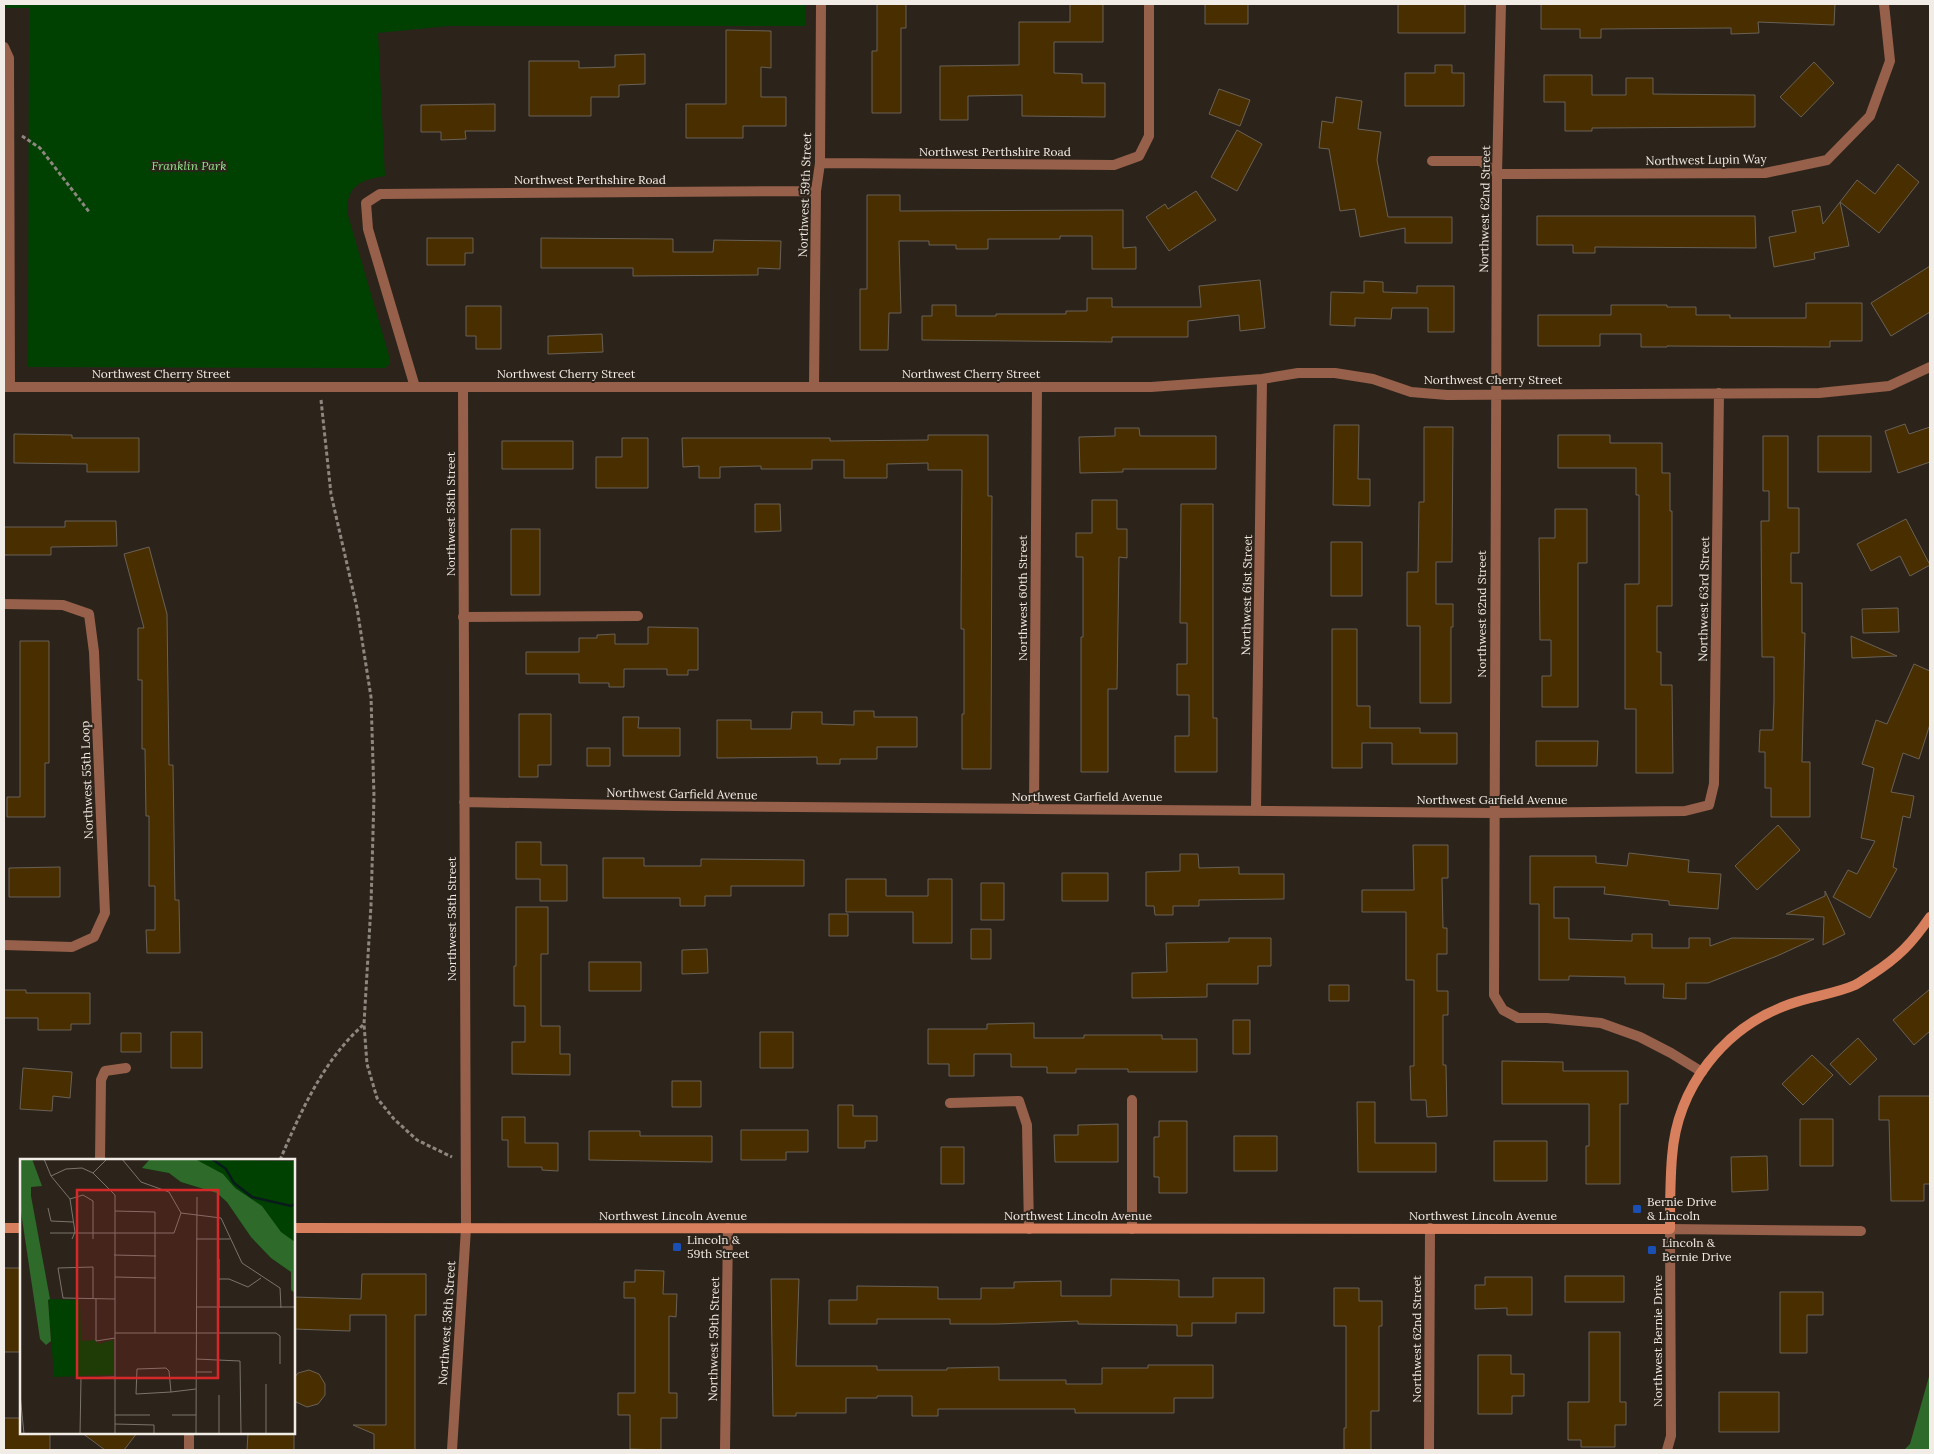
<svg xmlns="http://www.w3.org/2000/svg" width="1934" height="1454" font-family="Lora,serif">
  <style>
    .green { fill: #004000 }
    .forest { fill: #2e6a2a }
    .building { fill: #492f00; stroke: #696156 }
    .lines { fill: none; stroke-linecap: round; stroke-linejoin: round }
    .path { stroke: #8e8780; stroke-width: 3; stroke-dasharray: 4 2.5; stroke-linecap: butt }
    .lane { stroke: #97604b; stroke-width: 10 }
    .street { stroke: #97604b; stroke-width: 10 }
    .secondary { stroke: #d8805e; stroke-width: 10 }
    .transit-dot { fill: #1a4fb4; stroke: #2c241b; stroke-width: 2 }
    .labels { text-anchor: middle; stroke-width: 4; stroke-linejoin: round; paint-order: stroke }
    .street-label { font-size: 12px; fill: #f2ece6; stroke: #2c241b }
    .park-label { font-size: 12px; font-style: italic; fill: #94e68d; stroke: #2c241b }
    .poi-label { font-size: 12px; fill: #f2ece6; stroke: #2c241b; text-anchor: start }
    .inset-river { fill: none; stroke: #0a1b1c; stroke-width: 2.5 }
    .inset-road { fill: none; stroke: #7b746c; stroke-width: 1 }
    .view { fill: #d62828; fill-opacity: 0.15; stroke: #d62828; stroke-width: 2.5 }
    .inset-edge { fill: none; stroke: #f2ece6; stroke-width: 2.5 }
  </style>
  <rect width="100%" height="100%" fill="#2c241b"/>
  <path class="green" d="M4,4H806L805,26H448L378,33L385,176C361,180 347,185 347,212L390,359V364L385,368L28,367L29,8H4Z"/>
  <path class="forest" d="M1930,1373V1450H1904L1910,1444Z"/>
  <path class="building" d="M877,4H906V28H901V113H872V51H877Z
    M1070,4H1103V42H1054V73L1082,74V83H1105V117L1022,116V95L968,96V120H940V66L1019,65V22H1070Z
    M1205,4H1248V24H1205Z
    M1398,4H1465V33H1398Z
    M1541,4H1835L1834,25L1758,22L1759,33L1731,34V28L1601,29V38H1580V29H1541Z
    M726,30L771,31V68L761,67V97H786V126H743V138H686V104H726Z
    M645,54V84L619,85V97H591V116H529V61H579V68L615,67V55Z
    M1814,62L1834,83L1801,117L1780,97Z
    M1435,65H1452V73H1464V106H1405V73H1435Z
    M1544,75H1592V95H1626V78H1653V94L1755,95V127L1592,128V131H1565V102H1544Z
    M1219,89L1250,100L1240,126L1209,114Z
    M1336,97L1362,101L1358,129L1381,132L1377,160L1388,217H1452V243H1405V228L1360,237L1355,209L1340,211L1329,149L1319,148L1322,121L1333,123Z
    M495,104V131H465L466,139L441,140V132H421V105Z
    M1237,130L1262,144L1237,191L1211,177Z
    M1898,164L1919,182L1879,233L1840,202L1857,180L1875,194Z
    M1196,191L1216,220L1169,251L1146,217L1165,204L1168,209Z
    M867,195H900V211L1123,210V248L1136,247V269H1092V236H1060V239H988V249H956V245H929V241H899L901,313H889L888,350H860V289H867Z
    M1840,202L1849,246L1814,253L1815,259L1774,267L1769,237L1796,232L1792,211L1820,206L1823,224Z
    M1537,216H1755L1756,248L1595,247V253H1573V245H1537Z
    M427,238H473V253H465V265H427Z
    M541,238L673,239V252H713L714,240L781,241L780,269L758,268V275L633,276V268H541Z
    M1930,266V312L1891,336L1871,303Z
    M1260,280L1265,328L1240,331L1239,315L1188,321V337H1112V342L922,340V316H932V305H956V316H996V314H1066V311H1087V298H1112V307H1201L1199,286Z
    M1364,281L1383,282V292L1417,293V286H1454V332H1428V308H1392L1391,319L1355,318V326L1330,325L1331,292L1364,293Z
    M1806,303H1862V341H1830V347L1667,346V347H1641V334H1600V346H1538V315H1611V305H1667V307H1696V315H1730V318H1806Z
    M466,306H501V349H476V336H466Z
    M602,334L603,352L548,354V336Z
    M1905,424L1909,434L1930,427V462L1898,473L1885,431Z
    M1334,425H1359L1358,479H1370V506L1333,505Z
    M1424,427H1453L1452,562H1436V604H1453V627H1451V703H1420V626H1407V572H1418L1419,502H1424Z
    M1115,428H1139L1140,436H1216V469H1123V472L1080,473L1079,437L1115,436Z
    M14,434L72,435V438H139V472H87V464L14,463Z
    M928,435H988V496H992L991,769H962V714H964V629H961V610L962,470H928V463L887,464V478H844V460H812V469H761V466L720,467V478H699V466L683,467L682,438H830V441L928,440Z
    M1558,435H1610V443H1662V473H1670V511H1672V606H1657V652H1661V685H1672L1673,773H1636V709H1625V584H1639V495H1636V468H1558Z
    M1763,436H1788V508H1799V553H1791V583H1802V633H1805L1802,762H1810V817H1771V788H1765V752H1759L1760,730H1773L1774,701V657H1762L1761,521H1769V491H1763Z
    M1818,436H1871V472H1818Z
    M622,438H648V488H596V457H622Z
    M502,441H573V469H502Z
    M1092,500H1117V529H1127V558L1119,557L1117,689H1108V772H1081V637H1083V557H1076V533H1092Z
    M755,504H780L781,531L755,532Z
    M1181,504H1213V718H1217V772H1175V736H1189V695H1177V664H1187V623H1180Z
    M1555,509H1587V563H1578V707H1542V676H1551V640H1540L1539,538H1555Z
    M1906,519L1930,565L1910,576L1900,556L1871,571L1857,544Z
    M65,521H116L117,546L51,547V555H4V527H65Z
    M511,529H540V595H511Z
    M1331,542H1362V596H1331Z
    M149,547L167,614L169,765H173L175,900H179L180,953H147L146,930H155V886H149V816H146L145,749H142V680H138V628H144L124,554Z
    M1898,608L1899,632L1863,633L1862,609Z
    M648,627L698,628V670H688V675H667V669H624V687H609V683H579V674H526V652H579V638H597V635L615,634V644H648Z
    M1332,629H1357V706H1370V728H1420V733H1457V764H1392V743H1362V768H1332Z
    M1851,636L1897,656L1852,658Z
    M20,641H49V763H45V817H7V797H20Z
    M1914,664L1930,671V724L1919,759L1903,753L1891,792L1914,796L1910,818L1903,816L1893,867L1897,869L1870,918L1833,897L1848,870L1857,874L1875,841L1861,838L1874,768L1862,764L1876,720L1887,724Z
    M854,711H874V717H917V747H877V759H840V764H817V757L717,758V720H751V729H791L792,712H822V724L854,725Z
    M519,714H551V765H538V777H519Z
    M623,717H639L638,728H680V756H623Z
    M1536,741H1598L1597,766H1536Z
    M587,748H610V766H587Z
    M1778,825L1800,850L1757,890L1735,866Z
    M516,842H541V865H567V901H540V879H516Z
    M1413,845H1448V878H1442L1443,928H1447V954H1437V991H1448V1015H1443V1065H1446L1447,1116L1427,1117L1426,1100H1411L1410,1066H1414V980H1406V912H1362V890H1414Z
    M1629,853L1689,860L1688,872L1721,874L1718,909L1669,905V901L1604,894L1605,887H1554V918H1569V939L1632,941V934H1652V948H1689V938H1710V946L1732,938L1814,939L1777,956L1708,983H1686V999L1663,998L1664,984H1625V977L1569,976V980H1539V904H1530V856H1596V863L1627,866Z
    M1180,854H1198L1199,868L1239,867V874H1284V899L1199,900V906H1173V915H1155L1154,906H1146V872L1180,871Z
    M603,858H644V866H701V859L804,860V886H731V896H705V906H680V898H603Z
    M60,867V897H9V868Z
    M1062,873H1108V901H1062Z
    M846,879H886V896H928V879H952V943H913V912H846Z
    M981,883H1004V920H981Z
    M1825,891L1845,934L1823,945L1824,917L1786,914L1825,896Z
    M516,907H548V954H541V1026H560V1054H570V1075L512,1074V1042H525V1006H514V966H516Z
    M829,914H848V936H829Z
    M971,929H991V959H971Z
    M1229,938H1271V966H1258V984H1207V997L1132,998V973L1167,972L1166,943L1229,942Z
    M707,949L708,973L682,974V950Z
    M589,962H641V991H589Z
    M1329,985H1349V1001H1329Z
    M1930,989V1031L1914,1045L1893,1020Z
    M4,990H26V993H90V1024H71V1030H38V1018H4Z
    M1233,1020H1250V1054H1233Z
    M1034,1023V1038H1084V1035H1162V1039H1197V1072H1128V1069H1076V1073H1047V1067H1011V1054H974V1076H949V1064H928V1029H987V1024Z
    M171,1032H202V1068H171Z
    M760,1032H793V1068H760Z
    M121,1033H141V1052H121Z
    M1858,1038L1877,1059L1850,1085L1830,1064Z
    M1812,1055L1833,1075L1803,1105L1782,1084Z
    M1502,1061L1563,1062V1071H1628V1104H1620V1184H1586V1146H1589V1104H1502Z
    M23,1068L72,1072L70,1098L53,1096L52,1111L20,1109Z
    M672,1081H701V1107H672Z
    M1879,1096H1930V1184H1924V1201H1891L1889,1120H1879Z
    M1357,1102H1375V1143H1436V1172H1358Z
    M838,1105H853V1116H877V1141H865V1148H838Z
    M502,1117H525V1143H558V1171L542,1170V1167H508V1140H502Z
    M1800,1119H1833V1166H1800Z
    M1159,1121H1187V1193H1159V1177H1154V1137H1159Z
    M1118,1124V1162H1055L1054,1135H1078V1125Z
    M741,1130H808V1152H786V1160H741Z
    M589,1131H640V1136H712V1162L589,1160Z
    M1234,1136H1277V1171H1234Z
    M1494,1141H1547V1181H1494Z
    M941,1147H964V1184H941Z
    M1767,1156L1768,1190L1732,1192L1731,1157Z
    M4,1268H21V1352H4Z
    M635,1270L664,1271L663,1294H677L676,1317L669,1316V1393H677V1418H661V1450L630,1449V1415H618V1393H635V1298H624V1282H635Z
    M362,1274H426V1315H415V1450H374V1434L353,1425H386V1315H350V1331L294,1329V1297L361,1299Z
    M1565,1276H1624V1302H1565Z
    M1485,1277H1532V1315H1507V1308L1475,1309V1285H1485Z
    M1213,1278H1264V1313H1236V1323H1192V1336H1177V1325L1078,1324V1321L996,1324H950V1319H877V1324H829V1300H857V1286L938,1287V1299H981V1288H1014V1282L1061,1281V1296H1111V1279L1179,1280V1297H1213Z
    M771,1279H799L796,1366H877V1370H947V1368L999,1367V1380H1066V1384H1102V1368H1148V1365H1213V1398H1174V1413H1075V1409H938V1416H912V1396H877V1398H846V1413H796V1416H773Z
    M1334,1288H1359V1301H1382V1326H1379V1411H1371V1450H1344V1428H1346V1326H1334Z
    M1780,1292H1823V1315H1807V1353H1780Z
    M1589,1332H1620V1402H1626V1425H1615V1447H1581V1440H1568V1402H1589Z
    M1478,1355H1511V1374H1524V1396H1512V1414H1478Z
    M309,1370L319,1374L325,1384V1395L318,1404L307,1407L296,1402L294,1398V1378L298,1373Z
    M1719,1392H1779V1432H1719Z
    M4,1418H21V1433H50V1450H4Z
    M82,1433H137L124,1450H105Z
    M248,1433H294V1450H247Z"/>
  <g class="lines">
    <path class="path" d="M22,136L40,148L90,213
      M321,400L331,494L357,608L371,697L374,796L371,905L364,1024L367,1064L377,1098L394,1119L417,1140L452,1157
      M280,1160C301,1111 323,1061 363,1025"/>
    <path class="lane" d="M463,617L638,616
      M950,1103L1019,1101L1027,1125L1029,1229
      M100,1160L101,1080L105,1071L126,1068"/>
    <path class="street" d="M1501,4L1497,174L1494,995L1503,1010L1518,1018H1547L1601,1023L1640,1037L1671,1053L1702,1072
      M4,47L9,58L10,387
      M1432,161H1481L1497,174L1765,173L1827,160L1870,116L1890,61L1884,4
      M820,163L1114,165L1139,156L1149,136V4
      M814,386L816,191L820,163L821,4
      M4,387H1151L1262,379L1298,373H1335L1373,379L1411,392L1447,395L1819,393L1889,386L1930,367
      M415,387L368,229L366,203L380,194L816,191
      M4,604L63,605L89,614L94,652L105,913L94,937L72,947L4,945
      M464,802L674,806L1034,809L1494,813L1685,811L1709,805L1714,784L1719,393
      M1034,809L1037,387
      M1256,810L1262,379
      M1132,1229V1100
      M189,1450V1433
      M452,1450L466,1228L463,387
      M725,1450L728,1228
      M1429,1450L1430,1228
      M1667,1450L1671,1436L1670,1229L1861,1231"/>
    <path class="secondary" d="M4,1228H21
      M294,1228L1670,1229C1670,1205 1670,1181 1672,1157C1677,1087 1724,1027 1790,1004C1811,996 1835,994 1855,985C1861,982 1866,978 1871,975C1899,957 1912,943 1930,917"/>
  </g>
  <g class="transit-dot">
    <rect x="1632" y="1204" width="10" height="10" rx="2.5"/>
    <rect x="672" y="1242" width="10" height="10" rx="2.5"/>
    <rect x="1647" y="1245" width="10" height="10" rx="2.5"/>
  </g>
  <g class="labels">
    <g class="street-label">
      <text x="995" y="156">Northwest Perthshire Road</text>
      <text transform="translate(1706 160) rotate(-1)" y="4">Northwest Lupin Way</text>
      <text x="590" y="184">Northwest Perthshire Road</text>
      <text transform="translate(805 195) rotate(-88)" y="4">Northwest 59th Street</text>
      <text transform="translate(1485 209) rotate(-89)" y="4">Northwest 62nd Street</text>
      <text x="161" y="378">Northwest Cherry Street</text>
      <text x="566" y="378">Northwest Cherry Street</text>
      <text x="971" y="378">Northwest Cherry Street</text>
      <text x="1493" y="384">Northwest Cherry Street</text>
      <text transform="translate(451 514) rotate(-90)" y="4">Northwest 58th Street</text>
      <text transform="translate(1247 595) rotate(-89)" y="4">Northwest 61st Street</text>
      <text transform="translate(1023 598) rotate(-90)" y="4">Northwest 60th Street</text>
      <text transform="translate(1704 599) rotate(-89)" y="4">Northwest 63rd Street</text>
      <text transform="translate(1482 614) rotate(-90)" y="4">Northwest 62nd Street</text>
      <text transform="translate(87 780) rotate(-92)" y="4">Northwest 55th Loop</text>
      <text transform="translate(682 794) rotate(1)" y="4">Northwest Garfield Avenue</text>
      <text x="1087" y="801">Northwest Garfield Avenue</text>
      <text x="1492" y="804">Northwest Garfield Avenue</text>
      <text transform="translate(452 919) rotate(-90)" y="4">Northwest 58th Street</text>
      <text x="673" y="1220">Northwest Lincoln Avenue</text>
      <text x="1078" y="1220">Northwest Lincoln Avenue</text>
      <text x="1483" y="1220">Northwest Lincoln Avenue</text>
      <text transform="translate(447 1323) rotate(-86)" y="4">Northwest 58th Street</text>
      <text transform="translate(714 1339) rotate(-89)" y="4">Northwest 59th Street</text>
      <text transform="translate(1417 1339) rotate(-90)" y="4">Northwest 62nd Street</text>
      <text transform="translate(1658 1341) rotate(-90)" y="4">Northwest Bernie Drive</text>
    </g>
    <g class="park-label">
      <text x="189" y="170">Franklin Park</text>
    </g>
    <g class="poi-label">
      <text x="1647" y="1206">Bernie Drive<tspan x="1647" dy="14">&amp; Lincoln</tspan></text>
      <text x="687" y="1244">Lincoln &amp;<tspan x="687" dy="14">59th Street</tspan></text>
      <text x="1662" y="1247">Lincoln &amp;<tspan x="1662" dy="14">Bernie Drive</tspan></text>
    </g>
  </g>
  <g transform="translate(20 1159)">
    <rect width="275" height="275" fill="#2c241b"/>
    <path d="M130,0L275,2V134L271,131V113L251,99L231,78L207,43L197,34L161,23L149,14L122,9ZM28,140L60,141L61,182L75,181L78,185L93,181V216L34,218Z" fill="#004000"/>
    <path d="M0,0H12L22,27L11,28V37L30,140L28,141L31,182L26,186L20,180L1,53ZM130,0H175L203,15L215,29L242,47L261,73L275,83V134L271,131V113L251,99L231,78L207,43L197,34L161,23L149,14L122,9Z" fill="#2e6a2a"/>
    <path class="inset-river" d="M192,0L206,10L214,24L232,38L271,47L275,45"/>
    <path class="inset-road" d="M24,0L31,17L50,40L55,73L52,80M102,0L121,23L149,33L161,54L201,59L222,104L260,129L261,149M73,14L87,0M31,17L46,10L62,9L73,14L95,36V275M50,40L63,36L73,42V80M28,49L31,62L53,63M95,52L135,53V174M30,74H154L161,54M176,80H210M94,96L136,97M95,118L136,119M199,120H209L228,128L241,119M73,139V108L38,109L43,139L95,140M76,140V182L95,179M176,148H274M199,149V100M95,174H256L260,177V205M176,200L220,202L221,275M146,209L149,212L151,233L116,235L117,210ZM176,213H192M151,233L176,230M0,235L4,275M95,256H130M152,256H176M95,265L134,266V275M60,275L61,219L95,218M176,275L177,38M199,275V236M246,275V225"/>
    <path class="view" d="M57,31H198V219H57Z"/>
    <rect width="275" height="275" class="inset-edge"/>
  </g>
  <rect width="1934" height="1454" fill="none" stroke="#f2ece6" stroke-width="10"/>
</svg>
